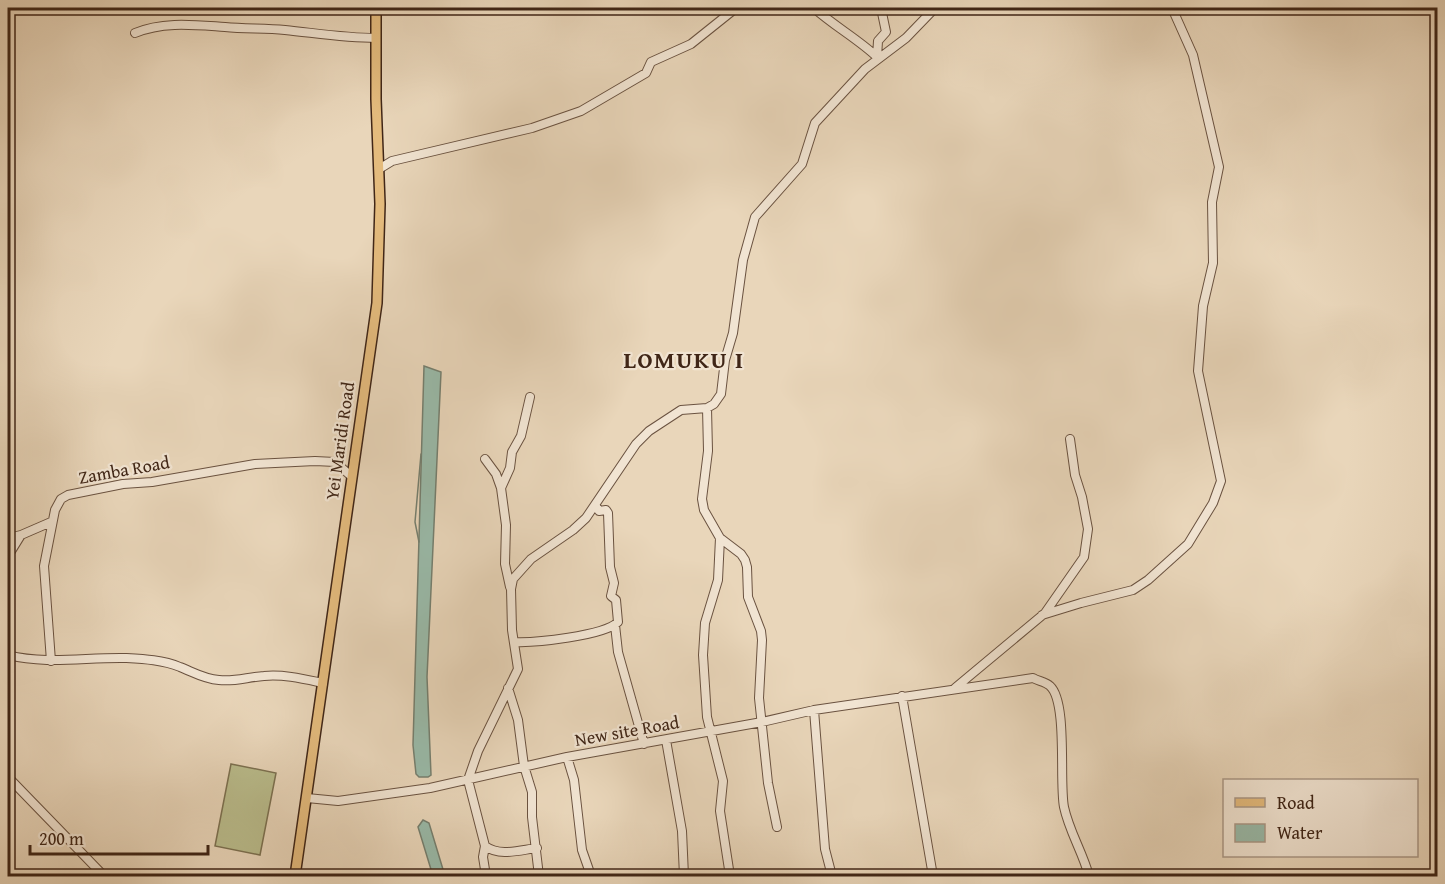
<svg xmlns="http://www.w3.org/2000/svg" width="1445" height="884" font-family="'Gentium Book Plus',serif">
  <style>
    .green { fill: #babd8d; stroke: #7d7252; stroke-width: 1.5 }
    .water { fill: #99baa9; stroke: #757f6f; stroke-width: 1.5 }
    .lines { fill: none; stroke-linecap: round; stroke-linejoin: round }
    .stream { stroke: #757f6f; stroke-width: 1.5 }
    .minor-casing { stroke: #6a5240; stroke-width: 10 }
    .major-casing { stroke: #402617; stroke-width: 12 }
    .minor { stroke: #f1e4d2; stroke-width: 8 }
    .major { stroke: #e4bb7d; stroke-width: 9 }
    .labels { text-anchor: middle; stroke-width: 4.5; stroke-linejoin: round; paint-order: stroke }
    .street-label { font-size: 18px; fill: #402617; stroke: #f1e4d2 }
    .district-label { font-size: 24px; font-weight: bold; letter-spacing: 1.5px; fill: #402617; stroke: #f1e4d2 }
  </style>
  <rect width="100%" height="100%" fill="#e9d6ba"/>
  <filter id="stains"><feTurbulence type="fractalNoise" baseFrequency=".00333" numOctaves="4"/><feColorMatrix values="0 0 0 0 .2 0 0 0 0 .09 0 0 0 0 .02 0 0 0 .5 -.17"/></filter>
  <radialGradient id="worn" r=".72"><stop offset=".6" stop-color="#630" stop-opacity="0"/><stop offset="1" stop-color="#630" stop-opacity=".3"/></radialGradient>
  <path class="green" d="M231,764L276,773L260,855L215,846Z"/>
  <path class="water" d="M424,366L441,372L427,677L431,775L428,777H419L416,774L413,745Z
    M423,820L429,823L445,876H433L418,827Z"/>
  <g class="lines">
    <path class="stream" d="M419,542L415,522L421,454"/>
    <defs>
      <path id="minor" d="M814,8C834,26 858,39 877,57
        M135,33C163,21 195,25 225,27C245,29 265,28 285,30C315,33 345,38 376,38
        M877,57L878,41L886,32L881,8
        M379,169L392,161L532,128L581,111L646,73L651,62L691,44L736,8
        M707,408L708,451L702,499L704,510L720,538L741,554L745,560L747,567L748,597L761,631L762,640L759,698L768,783L777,827
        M485,459L496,474L501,488
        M8,538L21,535L51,522
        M720,538L718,580L705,623L703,655L707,717L723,781L720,811L730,876
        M8,556L21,535
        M510,587L505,564L506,525L501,488L510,468L512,452L521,436L530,397
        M1042,615L1081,603L1133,590L1148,580L1188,544L1213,503L1221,481L1198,371L1203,306L1213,263L1212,202L1219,167L1193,55L1172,8
        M615,625L618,652L644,744
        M514,642C534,643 604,636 618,622L616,600L611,596L614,583L610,567L608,513L606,510L599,511L595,505
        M8,655C47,665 86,657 126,658C144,659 163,660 180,667C193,672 204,679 219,680C234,682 248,677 264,676C283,674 304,679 323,683
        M51,661L44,566L55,510L61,499L68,495L123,484L152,482L255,464L315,461L335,462L351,476
        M508,688L518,720L524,766L532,792V817L539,876
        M955,688L1045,613L1084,557L1088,529L1082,497L1075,475L1070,439
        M902,696L933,876
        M814,710L825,849L832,876
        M666,740L682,831L684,876
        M567,757L574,780L582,850L589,870
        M8,777L104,876
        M307,798L338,801L430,788L567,757L762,722L814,710L1033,678C1038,681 1046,682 1050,686C1068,702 1059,783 1064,807C1069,831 1083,853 1089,876
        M485,846C500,857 520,850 537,848
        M486,876L483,857L485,846L468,780L478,751L518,669L512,630L511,589L513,579L531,559L573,530L586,518L636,444L649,431L681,410L707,408L714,404L721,394L725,360L733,333L743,260L755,217L802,164L815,123L865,69L906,38L935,8"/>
      <path id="major" d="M295,876L377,303L380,204L376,99V8"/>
    </defs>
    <use href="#minor" class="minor-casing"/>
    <use href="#major" class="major-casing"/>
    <use href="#minor" class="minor"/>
    <use href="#major" class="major"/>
  </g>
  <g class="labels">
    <g class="street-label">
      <text transform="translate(340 441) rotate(-82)" y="6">Yei Maridi Road</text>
      <text transform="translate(124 470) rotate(-10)" y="6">Zamba Road</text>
      <text transform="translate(627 731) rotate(-10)" y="6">New site Road</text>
    </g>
    <g class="district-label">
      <text x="684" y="368">LOMUKU I</text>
    </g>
  </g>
  <rect width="1445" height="884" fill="none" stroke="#e9d6ba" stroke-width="30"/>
  <rect x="9" y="9" width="1427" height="866" fill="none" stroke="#402617" stroke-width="3"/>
  <rect x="15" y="15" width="1415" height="854" fill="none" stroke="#402617" stroke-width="1.5"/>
  <rect x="1223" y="779" width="195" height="78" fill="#f1e4d2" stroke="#aa9887" stroke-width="1.5"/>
  <rect x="1235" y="798" width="30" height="9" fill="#e4bb7d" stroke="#aa9887" stroke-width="1.5"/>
  <text x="1277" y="809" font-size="18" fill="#402617">Road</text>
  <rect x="1235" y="824" width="30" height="18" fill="#99baa9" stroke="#aa9887" stroke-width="1.5"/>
  <text x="1277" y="839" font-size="18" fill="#402617">Water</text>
  <path d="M30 845v9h178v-9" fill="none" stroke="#402617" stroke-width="3"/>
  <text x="39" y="845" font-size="18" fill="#402617" stroke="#f1e4d2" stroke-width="4.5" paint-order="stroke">200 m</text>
  <rect width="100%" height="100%" filter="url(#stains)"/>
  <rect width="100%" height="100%" fill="url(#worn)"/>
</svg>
